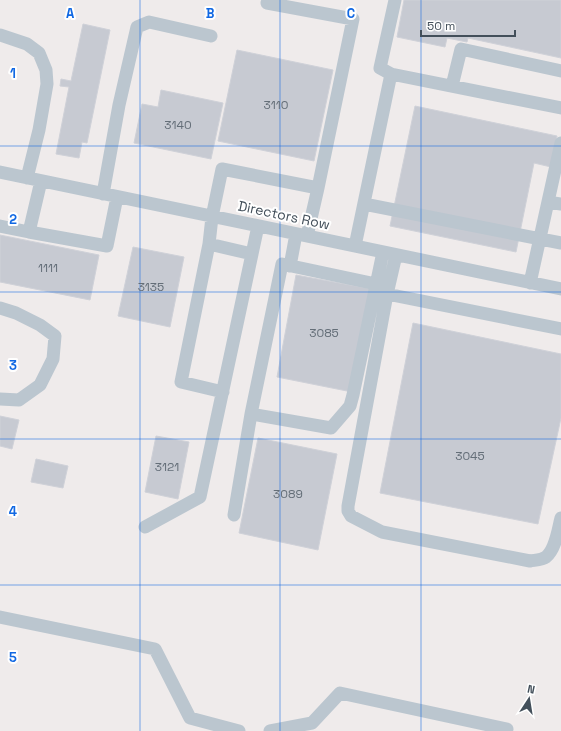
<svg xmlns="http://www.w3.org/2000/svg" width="561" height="731" font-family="'Space Grotesk',sans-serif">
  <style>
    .building { fill: #c7cad2; stroke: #cfd1d8 }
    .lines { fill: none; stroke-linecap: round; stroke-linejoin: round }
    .minor { stroke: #bbc6cf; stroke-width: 13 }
    .grid { fill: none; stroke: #1168e3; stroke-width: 1; stroke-opacity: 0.55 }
    .labels { text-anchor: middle; stroke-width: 4; stroke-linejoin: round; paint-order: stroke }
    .number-label { font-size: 12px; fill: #646e78 }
    .street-label { font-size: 14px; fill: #434f5a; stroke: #fff }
    .grid-label { font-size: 13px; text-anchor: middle; font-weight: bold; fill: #1168e3; stroke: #fff; stroke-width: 4; stroke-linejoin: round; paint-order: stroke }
  </style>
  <rect width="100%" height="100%" fill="#efebeb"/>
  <path class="building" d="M404,0H561V58L468,38L467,42L447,38L445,47L397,37Z
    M83,24L110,30L87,143L82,142L79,158L56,154L69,87L60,86L61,79L71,81Z
    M237,50L333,70L314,161L218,141Z
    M161,90L223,103L211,159L134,143L142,104L158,107Z
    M415,106L557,136L551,167L534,163L516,252L390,226Z
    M0,235L99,255L90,300L0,282Z
    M133,247L184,257L170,327L118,316Z
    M296,275L372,289L352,392L277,377Z
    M413,323L561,354V418L538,524L380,493Z
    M0,416L19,420L12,449L0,446Z
    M156,436L189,442L178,499L145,492Z
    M258,438L337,454L318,550L239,533Z
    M36,459L68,466L63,488L31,482Z"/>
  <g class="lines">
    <path class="minor" d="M267,3L353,19L318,188
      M0,35L27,44L39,53L46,70L47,84L39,130L27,178
      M391,74L561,108
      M452,86L461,49L561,71
      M0,172L561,289
      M103,194L119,105L137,27L149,22L211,36
      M548,202L561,204
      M364,204L561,243
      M0,226L29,232L41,181
      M29,232L107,246L117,197
      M209,244L181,382L223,392
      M355,246L391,74L380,68L395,0
      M252,254L209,244L212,217L222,169L318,188L307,236
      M396,255L387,294L561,329
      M290,266L296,234
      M530,283L561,143
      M376,284L282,264L251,414L331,428L350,406L353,395L383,252
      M387,294L348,506V511L351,516L382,532L530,561C536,560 542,560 546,557C556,549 558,529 561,518
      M0,308L16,313L40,325L55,336L53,359L40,385L19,400L0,399
      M234,515L251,414
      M145,527L200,497L258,226
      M0,617L155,649L190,718L239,731
      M270,731L312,723L340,693L507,729"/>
  </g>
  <path class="grid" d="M140,0V731M280,0V731M421,0V731M0,146H561M0,292H561M0,439H561M0,585H561"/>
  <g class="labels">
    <g class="number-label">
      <text x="276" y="109">3110</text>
      <text x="178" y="129">3140</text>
      <text x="48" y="272">1111</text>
      <text x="151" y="291">3135</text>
      <text x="324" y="337">3085</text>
      <text x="470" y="460">3045</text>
      <text x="167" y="471">3121</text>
      <text x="288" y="498">3089</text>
    </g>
    <g class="street-label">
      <text transform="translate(284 215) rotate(12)" y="5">Directors Row</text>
    </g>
  </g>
  <g class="grid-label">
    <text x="70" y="18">A</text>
    <text x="210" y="18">B</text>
    <text x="351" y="18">C</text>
    <text x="13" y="78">1</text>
    <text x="13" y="224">2</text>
    <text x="13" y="370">3</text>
    <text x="13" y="516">4</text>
    <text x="13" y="662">5</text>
  </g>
  <g transform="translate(529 699) rotate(12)" stroke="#ffffff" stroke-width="3" paint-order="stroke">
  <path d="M0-3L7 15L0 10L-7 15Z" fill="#434f5a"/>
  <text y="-6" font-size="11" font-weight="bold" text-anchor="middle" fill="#434f5a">N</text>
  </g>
  <path d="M421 30v6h94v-6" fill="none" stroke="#434f5a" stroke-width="2"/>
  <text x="427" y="30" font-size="12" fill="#434f5a" stroke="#ffffff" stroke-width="3" paint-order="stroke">50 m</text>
</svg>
